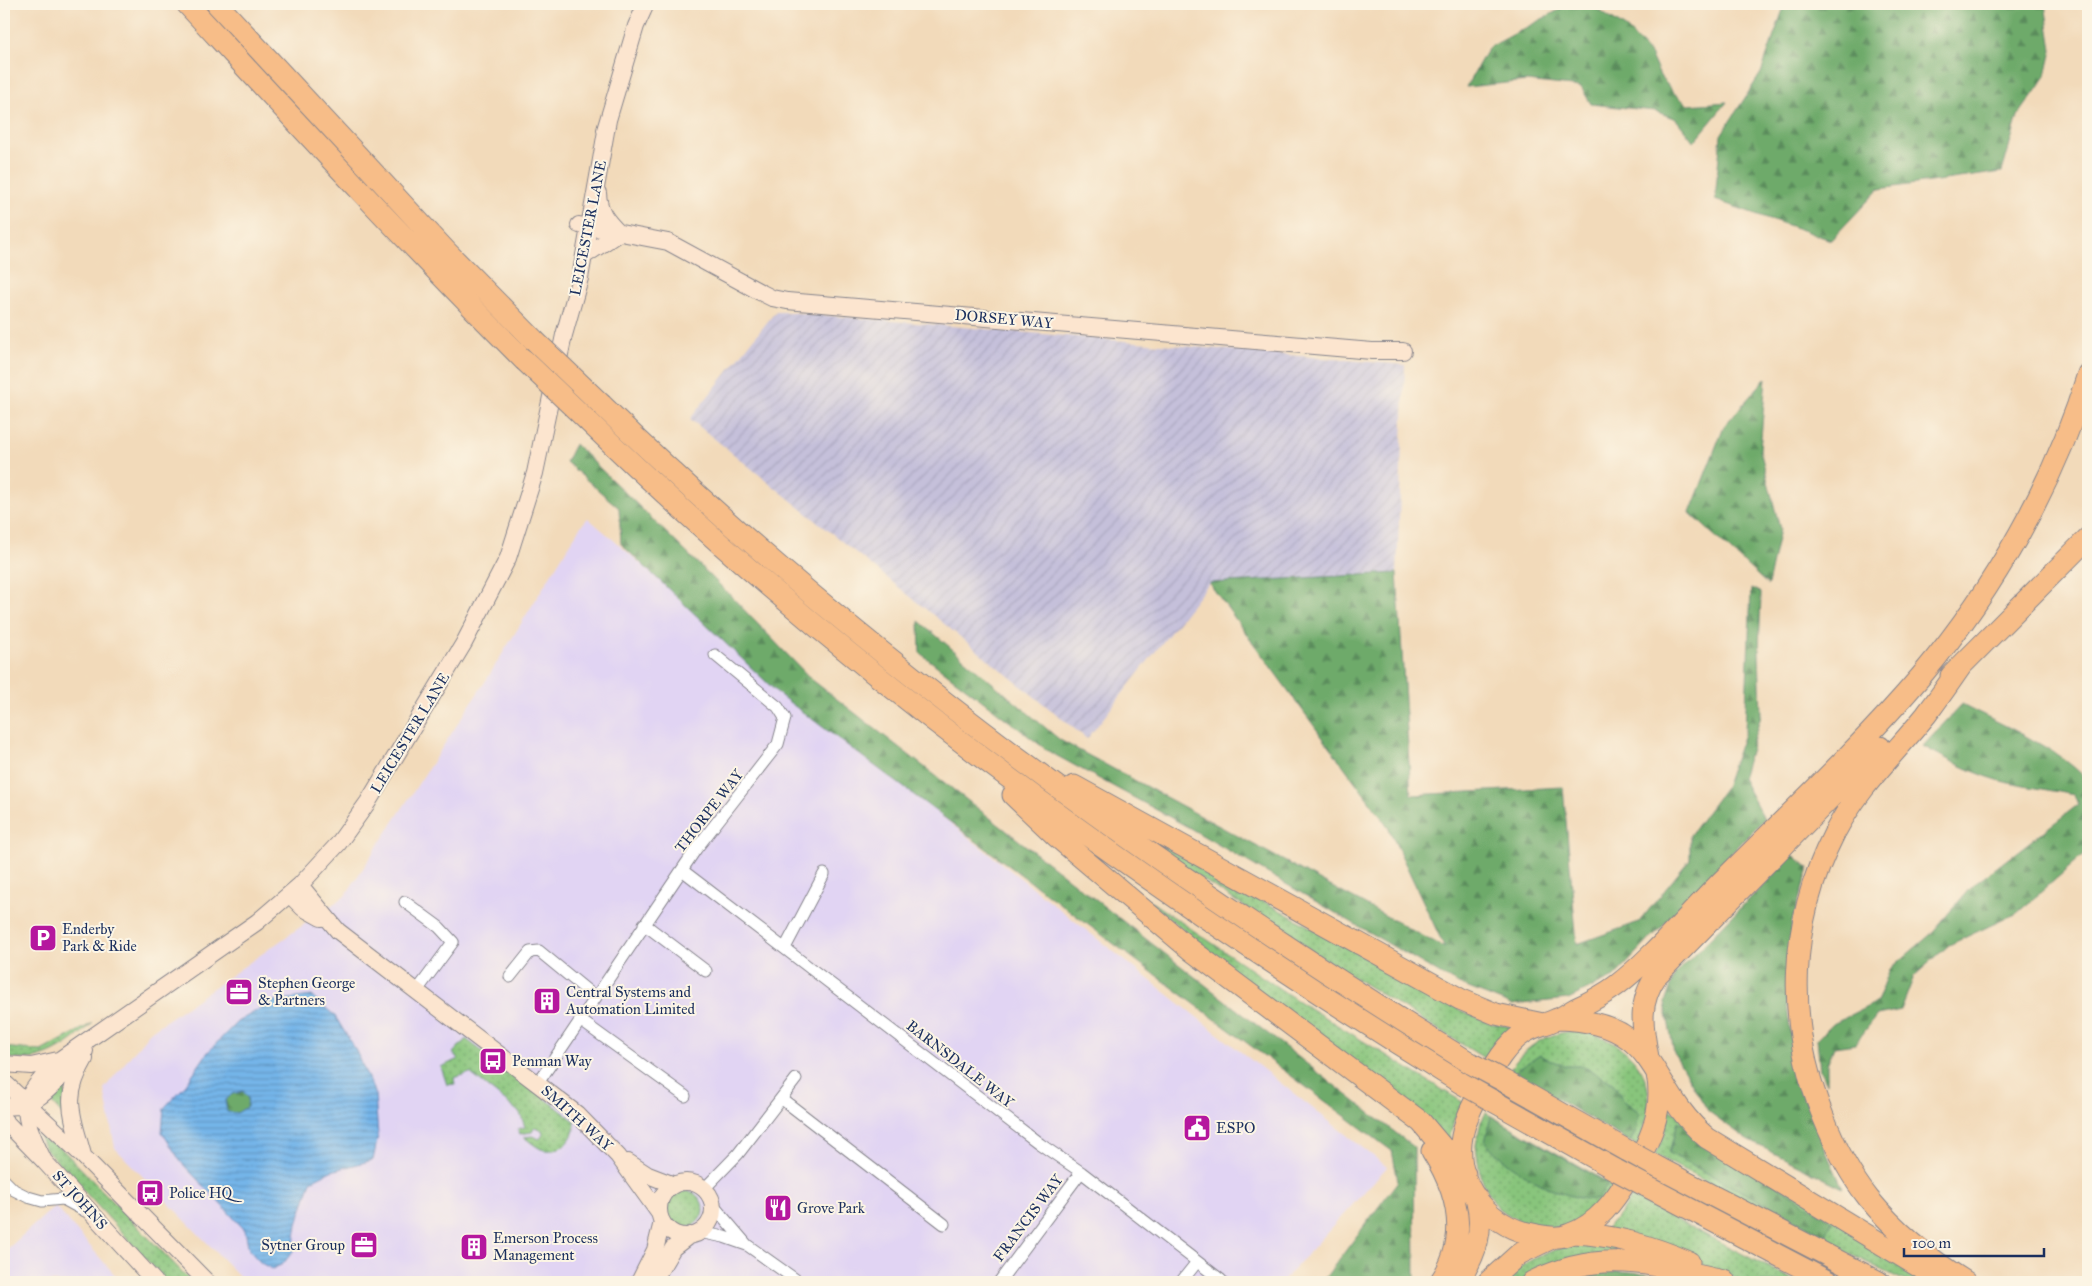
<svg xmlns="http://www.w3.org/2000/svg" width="2092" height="1286" font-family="'IM FELL Great Primer',serif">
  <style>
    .built { fill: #e1d4f3 }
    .industrial { fill: url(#industrial-furrows) }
    .grass { fill: url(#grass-dots); stroke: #527a6c }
    .forest { fill: url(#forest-firs); stroke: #446c64 }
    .water { fill: url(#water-rules); stroke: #4872a4; fill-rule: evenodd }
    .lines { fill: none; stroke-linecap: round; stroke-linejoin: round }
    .street-casing { stroke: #86848c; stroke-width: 13 }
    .secondary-casing { stroke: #86848c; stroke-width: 18 }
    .highway-casing { stroke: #86848c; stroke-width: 23 }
    .street { stroke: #fff; stroke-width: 11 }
    .secondary { stroke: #fce5cf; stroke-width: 16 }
    .highway { stroke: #f7bd88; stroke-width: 21 }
    .highway-bridge-casing { stroke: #86848c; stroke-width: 23; stroke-linecap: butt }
    .highway-bridge { stroke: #f7bd88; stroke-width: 21 }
    .labels { text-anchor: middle; stroke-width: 4; stroke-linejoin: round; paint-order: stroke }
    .street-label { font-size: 15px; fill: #1b2f5e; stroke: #fcf5e5 }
    .poi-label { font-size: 15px; fill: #1b2f5e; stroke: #fcf5e5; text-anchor: start }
  </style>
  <defs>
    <pattern id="industrial-furrows" width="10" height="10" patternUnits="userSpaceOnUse" patternTransform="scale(1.25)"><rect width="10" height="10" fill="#c5c0da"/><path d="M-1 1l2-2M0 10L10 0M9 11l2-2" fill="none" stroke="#a9a5be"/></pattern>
    <pattern id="grass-dots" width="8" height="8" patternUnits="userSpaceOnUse" patternTransform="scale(1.25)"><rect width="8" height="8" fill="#88c57b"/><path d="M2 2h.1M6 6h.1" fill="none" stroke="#6ea068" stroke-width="1.8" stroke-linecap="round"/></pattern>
    <pattern id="forest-firs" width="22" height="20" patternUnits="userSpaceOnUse" patternTransform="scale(1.25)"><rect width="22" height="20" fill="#6eaa6b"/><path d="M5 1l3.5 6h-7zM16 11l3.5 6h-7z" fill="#5a8b5b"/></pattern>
    <pattern id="water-rules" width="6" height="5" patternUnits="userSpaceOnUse" patternTransform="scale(1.25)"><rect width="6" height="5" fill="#75b5e9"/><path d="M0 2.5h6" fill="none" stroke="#5f94c0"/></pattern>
  </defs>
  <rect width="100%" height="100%" fill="#fcf5e5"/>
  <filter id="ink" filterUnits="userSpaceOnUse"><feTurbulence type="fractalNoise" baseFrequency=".02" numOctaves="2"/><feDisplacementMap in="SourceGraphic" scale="10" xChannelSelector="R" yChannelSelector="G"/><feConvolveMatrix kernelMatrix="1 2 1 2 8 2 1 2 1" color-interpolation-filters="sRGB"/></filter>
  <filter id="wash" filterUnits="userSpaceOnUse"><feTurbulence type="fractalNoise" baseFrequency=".0096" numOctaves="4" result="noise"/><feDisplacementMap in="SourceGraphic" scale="20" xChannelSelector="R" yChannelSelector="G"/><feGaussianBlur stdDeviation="1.12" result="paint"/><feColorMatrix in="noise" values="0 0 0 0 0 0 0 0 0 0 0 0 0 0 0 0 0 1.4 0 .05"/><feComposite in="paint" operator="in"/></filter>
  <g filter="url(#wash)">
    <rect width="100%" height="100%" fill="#f2daba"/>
    <path class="built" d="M588,518L841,737L1387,1167L1282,1282H245L115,1148L104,1089L150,1032L345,896L485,682L581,526Z
      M55,1206L121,1282H4V1252Z"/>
    <path class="industrial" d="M776,311L1405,365L1397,573L1209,583L1087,739L690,419Z"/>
    <path class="grass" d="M1160,844L1462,1011L1493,1024L1521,1028L1489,1061L1337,967L1156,849Z
      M1144,897L1298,1001L1464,1103L1455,1117L1449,1140L1257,992Z
      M93,1023C68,1045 39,1068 4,1056V1047L41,1051Z
      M1578,1031C1615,1035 1651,1064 1649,1104C1649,1118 1642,1133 1638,1146L1509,1071C1525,1046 1547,1032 1578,1031Z
      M466,1039L575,1121C576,1139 560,1155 541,1149C535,1146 529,1141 524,1137L532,1136L540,1139L543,1134L542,1130L535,1127L532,1132L520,1134L518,1129L525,1127L520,1113L470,1073L454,1078L455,1084L447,1085L441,1067L458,1059L453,1053Z
      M66,1079L65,1118L51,1102L55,1097L53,1094Z
      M1668,1108L1934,1282H1907L1792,1226L1655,1155L1665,1132Z
      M1486,1113L1616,1187L1572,1227L1532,1229L1499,1209L1488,1192L1480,1175L1476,1145L1481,1122Z
      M39,1135L49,1143L53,1140L192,1282H167L44,1147Z
      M667 1209a18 18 0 1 1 36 0a18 18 0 1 1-36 0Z
      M1632,1197L1797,1282H1744L1657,1246L1604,1230L1619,1215Z
      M1578,1244L1608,1245L1638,1253L1539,1271L1519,1282H1503C1528,1258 1544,1252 1578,1244Z"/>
    <path class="forest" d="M1570,4H1589L1627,29L1650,54L1660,76L1674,93L1688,105L1727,102L1694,142L1676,119L1655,111L1591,104L1581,87L1527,81L1466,87L1488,48Z
      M1785,4H2045L2052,50L2046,76L2018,116L2002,172L1879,189L1831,240L1715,200L1721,135L1761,73Z
      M1766,378L1760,450L1780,529L1768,585L1690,513L1724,426Z
      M575,444L723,588L811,679L1414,1147L1415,1282H1322L1398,1181L1392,1151L781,696L621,544L619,508L566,462Z
      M1397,573L1411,795L1563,787L1577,944L1639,922L1690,859V835L1725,788L1745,731L1751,588L1761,593L1759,652L1761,715L1742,778L1764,819L1614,977L1568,999L1512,1005L1456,983L1188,827L1048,751L920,653L919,621L1060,740L1445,948L1387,825L1209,583Z
      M1962,704C2000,724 2061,749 2088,781V851L2017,913L1949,945L1914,976L1901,1010L1877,1015L1855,1044L1834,1047L1827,1064V1083L1820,1071L1817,1039L1831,1025L1877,1002L1890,969L1930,935L1971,887L2079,804L2074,795C2053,790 2030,788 2009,783C1978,776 1950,761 1923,746Z
      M1793,855L1809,868L1792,922L1786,997L1795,1068L1828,1156L1843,1188L1748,1140L1708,1111L1674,1053L1665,1003L1675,974Z
      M1540,1055L1564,1066H1582L1613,1083L1623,1100L1639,1112L1636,1132L1630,1142L1513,1073Z
      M243,1091L248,1098L247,1107L237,1113L227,1112L224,1101L232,1094Z
      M1491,1116L1608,1184L1597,1200C1558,1199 1511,1171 1485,1142Z
      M1678,1121L1832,1221L1826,1236L1669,1153Z
      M1609,1270L1653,1274L1692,1282H1615L1593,1280L1586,1282H1554L1564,1277Z"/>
    <path class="water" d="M312,996L335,1016L356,1051L375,1094L378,1136L373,1160L331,1171L311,1181L297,1224L293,1251L283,1264L272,1269L261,1263L249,1250L245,1230L181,1162L162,1132L164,1108L184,1087L208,1052L237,1022L274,1001ZM243,1091L248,1098L247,1107L237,1113L227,1112L225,1101L232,1094Z"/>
  </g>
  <g filter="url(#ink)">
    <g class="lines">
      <defs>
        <path id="street" d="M682,870L1040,1144L1081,1172L1221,1280
          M405,902L439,927L453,942L416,992
          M644,924L706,971
          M785,948L824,874
          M510,977L530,952L539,951L595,997
          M580,1020L685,1096
          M538,1083L696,849L778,744L785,718L778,707L715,655
          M782,1099L944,1224
          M4,1180L14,1190L28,1197L42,1201L63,1199L85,1211
          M704,1189L738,1154L796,1079
          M712,1204L747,1245L799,1282
          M699,1232L724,1237L747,1245
          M999,1282L1081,1172
          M1181,1282L1197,1262"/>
        <path id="secondary" d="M605,130L636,26L646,4
          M598,193C599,212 606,220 619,233
          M579,225L668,242L760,292L772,298L787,301L1372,351H1403
          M584,256L619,233
          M300,885L338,931L577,1114L618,1156L659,1213
          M290,895L303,908L321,918
          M4,1064L31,1066L58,1060
          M4,1082L83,1156L207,1282
          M4,1106C40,1112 62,1072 85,1051
          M4,1120L44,1161L155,1282
          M83,1155C72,1114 62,1098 85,1059
          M44,1161C18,1107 18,1100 62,1058L257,922L300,885L338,844L368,802L464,643L508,558L535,473L564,335L580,278L608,120
          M628,1162L648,1175L674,1185
          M659 1209a27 27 0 1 1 54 0a27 27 0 1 1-54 0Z
          M639,1282L655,1250L662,1222
          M653,1282L673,1248L690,1235"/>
        <path id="highway" d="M187,4C298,124 408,244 524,360
          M217,4L446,251L534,340
          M602,405C864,660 1162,873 1472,1064
          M589,422C851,677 1150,891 1461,1083
          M1961,666C1950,682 1938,699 1926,715C1893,756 1859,786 1834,834C1788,924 1786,1024 1823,1116C1835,1146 1849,1174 1869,1199C1897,1233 1929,1259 1966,1282
          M1951,676L2088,538
          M1074,786L1460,999L1496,1014L1543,1024
          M1013,795L1056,836L1191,950L1421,1122L1465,1174
          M1559,1019C1662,1022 1645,1085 1707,1138L1936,1277
          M1648,1057C1642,1027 1638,1001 1657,975L1880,747
          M1657,1074C1665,1112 1648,1145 1629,1177C1614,1201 1598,1224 1570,1234C1559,1239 1549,1237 1537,1235C1493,1229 1457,1190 1461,1143C1463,1123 1473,1104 1483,1086C1494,1066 1506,1044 1525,1032C1536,1026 1547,1024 1557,1019C1564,1017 1569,1012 1575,1009C1590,1002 1604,995 1617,985C1655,956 1690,912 1725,878C1792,811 1861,747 1922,675C1995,588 2055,482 2088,374
          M1504,1081L1628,1151
          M1493,1101L1616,1170
          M1432,1151C1458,1192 1470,1239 1440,1282
          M1659,1168L1879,1282
          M1646,1186L1829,1282
          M1573,1233C1615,1235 1651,1246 1689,1262
          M1458,1282C1476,1255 1485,1230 1476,1197
          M1488,1282L1519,1254L1552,1238
          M1532,1282C1604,1247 1651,1265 1724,1280"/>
      </defs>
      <use href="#street" class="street-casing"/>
      <use href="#secondary" class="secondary-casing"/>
      <use href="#highway" class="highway-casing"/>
      <use href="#street" class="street"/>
      <use href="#secondary" class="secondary"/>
      <use href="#highway" class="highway"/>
      <defs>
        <path id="highway-bridge" d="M534,340L602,405
          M524,360L589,422
          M1472,1064L1504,1081
          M1461,1083L1493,1101
          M1628,1151L1659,1168
          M1616,1170L1646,1186"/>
      </defs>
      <use href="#highway-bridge" class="highway-bridge-casing"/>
      <use href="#highway-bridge" class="highway-bridge"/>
    </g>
  </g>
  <defs>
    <symbol id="parking-square" viewBox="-11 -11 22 22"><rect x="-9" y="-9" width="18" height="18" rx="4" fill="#b5179e" stroke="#fcf5e5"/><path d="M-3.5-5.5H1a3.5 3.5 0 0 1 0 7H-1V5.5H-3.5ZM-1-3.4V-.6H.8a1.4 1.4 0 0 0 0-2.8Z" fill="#fff"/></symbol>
    <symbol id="office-square" viewBox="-11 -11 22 22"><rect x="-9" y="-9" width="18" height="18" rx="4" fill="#b5179e" stroke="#fcf5e5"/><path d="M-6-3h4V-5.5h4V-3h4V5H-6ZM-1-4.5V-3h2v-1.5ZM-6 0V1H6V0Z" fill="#fff"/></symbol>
    <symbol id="building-square" viewBox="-11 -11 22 22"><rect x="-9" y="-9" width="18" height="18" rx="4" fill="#b5179e" stroke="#fcf5e5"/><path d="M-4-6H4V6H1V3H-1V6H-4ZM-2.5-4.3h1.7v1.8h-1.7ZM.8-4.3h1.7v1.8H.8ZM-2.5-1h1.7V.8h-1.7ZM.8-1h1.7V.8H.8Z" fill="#fff"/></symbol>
    <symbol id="bus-square" viewBox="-11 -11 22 22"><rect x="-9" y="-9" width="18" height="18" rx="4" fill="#b5179e" stroke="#fcf5e5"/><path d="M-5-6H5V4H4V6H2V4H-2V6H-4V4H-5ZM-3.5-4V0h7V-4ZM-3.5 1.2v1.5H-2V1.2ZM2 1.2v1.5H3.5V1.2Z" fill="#fff"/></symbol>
    <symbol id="civic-square" viewBox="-11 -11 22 22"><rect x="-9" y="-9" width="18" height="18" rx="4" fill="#b5179e" stroke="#fcf5e5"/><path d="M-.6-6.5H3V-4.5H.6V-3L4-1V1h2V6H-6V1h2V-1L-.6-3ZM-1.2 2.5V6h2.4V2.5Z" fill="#fff"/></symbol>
    <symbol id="restaurant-square" viewBox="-11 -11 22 22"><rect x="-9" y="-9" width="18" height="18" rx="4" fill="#b5179e" stroke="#fcf5e5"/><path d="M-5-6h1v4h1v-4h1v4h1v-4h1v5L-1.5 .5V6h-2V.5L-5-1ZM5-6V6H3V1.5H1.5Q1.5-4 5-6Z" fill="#fff"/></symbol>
  </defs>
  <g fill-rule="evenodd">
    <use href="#parking-square" x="27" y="922" width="32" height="32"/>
    <use href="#office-square" x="223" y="976" width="32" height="32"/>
    <use href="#building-square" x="531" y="985" width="32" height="32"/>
    <use href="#bus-square" x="477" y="1045" width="32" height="32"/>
    <use href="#civic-square" x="1181" y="1112" width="32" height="32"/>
    <use href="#bus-square" x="134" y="1177" width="32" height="32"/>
    <use href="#restaurant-square" x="762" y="1192" width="32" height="32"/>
    <use href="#office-square" x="348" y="1229" width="32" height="32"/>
    <use href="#building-square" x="458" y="1231" width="32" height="32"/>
  </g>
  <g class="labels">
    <g class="street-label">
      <text transform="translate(588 228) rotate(-79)" y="5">LEICESTER LANE</text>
      <text transform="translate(1004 319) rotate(5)" y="5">DORSEY WAY</text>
      <text transform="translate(410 733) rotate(-59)" y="5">LEICESTER LANE</text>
      <text transform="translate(709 811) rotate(-52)" y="5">THORPE WAY</text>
      <text transform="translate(960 1064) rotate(38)" y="5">BARNSDALE WAY</text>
      <text transform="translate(577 1118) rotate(42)" y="5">SMITH WAY</text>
      <text transform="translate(80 1200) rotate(48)" y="5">ST JOHNS</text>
      <text transform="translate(1028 1218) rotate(-53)" y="5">FRANCIS WAY</text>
    </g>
    <g class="poi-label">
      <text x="62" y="934">Enderby<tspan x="62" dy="17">Park &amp; Ride</tspan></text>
      <text x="258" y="988">Stephen George<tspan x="258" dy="17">&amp; Partners</tspan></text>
      <text x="566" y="997">Central Systems and<tspan x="566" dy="17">Automation Limited</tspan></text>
      <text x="512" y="1066">Penman Way</text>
      <text x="1216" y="1133">ESPO</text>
      <text x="169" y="1198">Police HQ</text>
      <text x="797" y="1213">Grove Park</text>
      <text x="493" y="1243">Emerson Process<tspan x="493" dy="17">Management</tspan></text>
      <text x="345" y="1250" text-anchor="end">Sytner Group</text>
    </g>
  </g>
  <rect width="2092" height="1286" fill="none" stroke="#fcf5e5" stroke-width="20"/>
  <path d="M1904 1248v8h140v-8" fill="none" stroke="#1b2f5e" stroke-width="2.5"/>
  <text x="1912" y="1248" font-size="15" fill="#1b2f5e" stroke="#fcf5e5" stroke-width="4" paint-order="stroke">100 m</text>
</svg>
